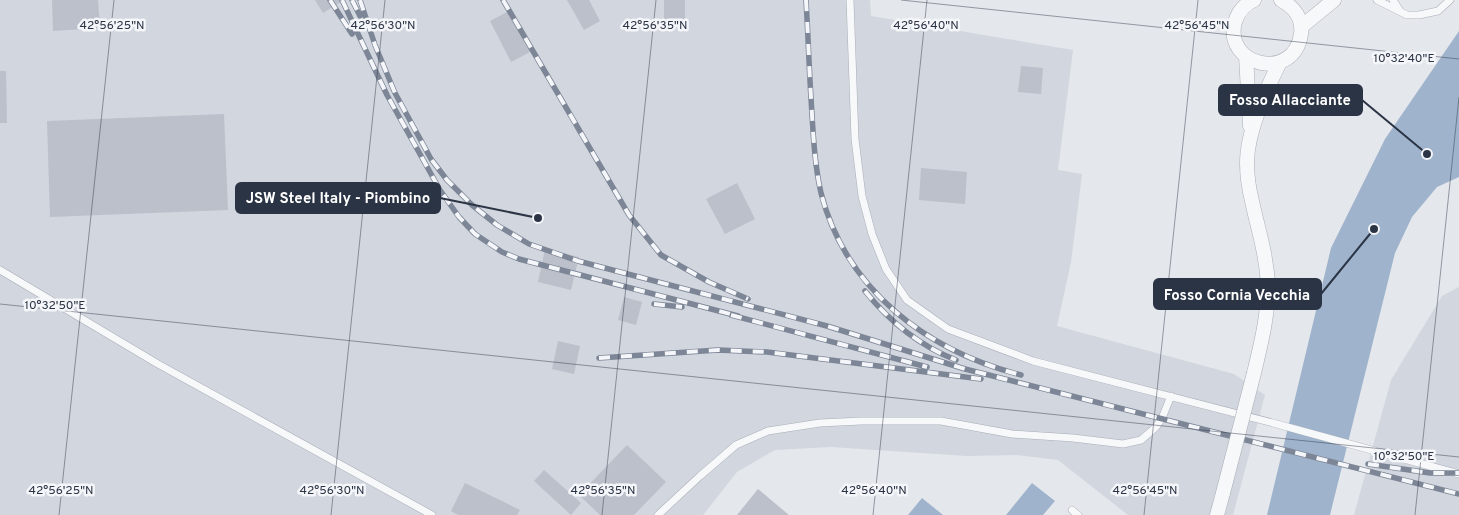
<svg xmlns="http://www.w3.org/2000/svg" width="1459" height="515" font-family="Overpass,sans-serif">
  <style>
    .built { fill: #d2d6de }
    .water { fill: #9fb4cc }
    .building { fill: #bbc0ca }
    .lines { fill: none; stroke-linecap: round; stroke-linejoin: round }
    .lane-casing { stroke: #a9aeb7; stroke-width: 8 }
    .street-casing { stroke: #a9aeb7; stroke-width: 15 }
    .lane { stroke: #f7f8fa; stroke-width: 7 }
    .street { stroke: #f7f8fa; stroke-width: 14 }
    .rail-casing { stroke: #7d8696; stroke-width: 5.5 }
    .rail { stroke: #f4f6f9; stroke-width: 4; stroke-dasharray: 11; stroke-linecap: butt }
    .street-bridge-casing { stroke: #a9aeb7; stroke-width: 15; stroke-linecap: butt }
    .street-bridge { stroke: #f7f8fa; stroke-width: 14 }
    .ticks { fill: none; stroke: #2b3445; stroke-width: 1; stroke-opacity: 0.45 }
    .ticks-label { font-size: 12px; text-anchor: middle; fill: #2b3445; stroke: #f4f6f9; stroke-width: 5; stroke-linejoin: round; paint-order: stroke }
    .leader { fill: none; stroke: #2b3445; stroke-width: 2 }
    .callout-dot { fill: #2b3445; stroke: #f4f6f9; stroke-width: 2 }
    .callout { fill: #2b3445; stroke: #2b3445; stroke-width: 2 }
    .callout-label { font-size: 15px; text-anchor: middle; font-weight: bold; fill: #fff }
  </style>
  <rect width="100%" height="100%" fill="#e4e7ec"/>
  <path class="built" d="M0,0H870L871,16L1073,50L1058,170L1082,174L1071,262L1057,326L1234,374L1265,395L1233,515H1128L1058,460L1017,455L967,456L831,447L775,450L737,472L703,515H0Z
    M1459,287V515H1354L1391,380L1442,296Z"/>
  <path class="water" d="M1459,31V177L1437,187L1412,217L1395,253L1330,515H1267L1331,248L1385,139Z
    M1032,483L1055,501L1043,515H1006Z
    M922,498L943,515H908Z"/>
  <path class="building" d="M52,0H98L100,28L53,31Z
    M315,0H344L323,13Z
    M567,0H589L600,21L584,30Z
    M664,0H685V20H664Z
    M511,10L532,51L511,62L490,21Z
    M1021,66L1043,68L1041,94L1018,92Z
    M0,71H6L7,123H0Z
    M224,114L228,210L50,217L47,121Z
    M921,168L967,172L965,204L919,200Z
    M737,183L755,219L725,234L706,199Z
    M545,249L579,257L571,290L538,282Z
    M624,297L642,302L636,325L618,320Z
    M558,341L580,346L574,374L552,369Z
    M627,445L666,482L634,515H600L579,495Z
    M544,470L581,503L571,515L534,481Z
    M465,483L520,510L517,515H458L451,511Z
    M758,489L789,515H737Z"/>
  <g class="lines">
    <defs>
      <path id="lane" d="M850,0L855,139L862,196L872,234L886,269L907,300L948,329L1033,361L1273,423L1459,474
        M1377,0L1407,15H1419L1438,11L1450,0
        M1393,0L1400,11
        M0,270L158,364L432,515
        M1072,510L1078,515
        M658,515L700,476L736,445L768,431L820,423L861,421H941L1012,434L1073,438L1123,444L1141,440L1156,427L1162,418L1171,396"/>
      <path id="street" d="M1254,0C1245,4 1238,12 1235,22C1223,66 1294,83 1301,34C1303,19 1294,7 1281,0
        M1301,27L1334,0
        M1246,56L1250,126
        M1254,373C1261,344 1268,316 1268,287C1267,255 1258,230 1252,201C1249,189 1247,175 1247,163C1247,131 1266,90 1280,62
        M1217,515L1223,493"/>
    </defs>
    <use href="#lane" class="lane-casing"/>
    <use href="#street" class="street-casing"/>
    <use href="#lane" class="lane"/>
    <use href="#street" class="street"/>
    <defs>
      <path id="rail" d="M330,0L352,34
        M342,0L387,95L440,190L459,217L475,234L502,252L519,259L738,316
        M352,0L360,16
        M360,0L375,45L395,93L431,159L447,180L472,205L497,225L529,244L578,261L827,326L965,369L1459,494
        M503,0L629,215L661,255L709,282L748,299
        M806,0C808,33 809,66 811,98C813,130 814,162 821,193C846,290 927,351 1021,375
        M865,291C889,321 920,346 956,360
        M654,304L682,307
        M731,315L927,367
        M599,358L718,350L767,352L981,379
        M1368,464L1430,473H1459"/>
    </defs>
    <use href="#rail" class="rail-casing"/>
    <use href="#rail" class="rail"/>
    <defs>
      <path id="street-bridge" d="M1223,493L1254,373"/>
    </defs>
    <use href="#street-bridge" class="street-bridge-casing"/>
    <use href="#street-bridge" class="street-bridge"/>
  </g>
  <path class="ticks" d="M901,0L1459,59M0,304L1459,457M59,515L114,0M331,515L385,0M602,515L656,0M873,515L927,0M1144,515L1198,0M1415,515L1459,97"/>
  <g class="ticks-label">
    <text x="112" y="29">42°56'25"N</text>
    <text x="383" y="29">42°56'30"N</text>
    <text x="655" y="29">42°56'35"N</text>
    <text x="926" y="29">42°56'40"N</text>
    <text x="1197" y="29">42°56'45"N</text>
    <text x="1404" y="62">10°32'40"E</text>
    <text x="55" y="309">10°32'50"E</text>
    <text x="1404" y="460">10°32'50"E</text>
    <text x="61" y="494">42°56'25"N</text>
    <text x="332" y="494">42°56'30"N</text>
    <text x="603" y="494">42°56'35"N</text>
    <text x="874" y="494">42°56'40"N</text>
    <text x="1145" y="494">42°56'45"N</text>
  </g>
  <path class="leader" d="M1427 154L1362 100M538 218L440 198M1374 229L1321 294"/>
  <g class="callout-dot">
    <circle cx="1427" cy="154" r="5"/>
    <circle cx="538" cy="218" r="5"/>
    <circle cx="1374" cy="229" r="5"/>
  </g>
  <g class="callout">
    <rect x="1219" y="85" width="143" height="30" rx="5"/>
    <rect x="236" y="183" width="204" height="30" rx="5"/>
    <rect x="1154" y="279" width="167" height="30" rx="5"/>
  </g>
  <g class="callout-label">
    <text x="1290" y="105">Fosso Allacciante</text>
    <text x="338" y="203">JSW Steel Italy - Piombino</text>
    <text x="1237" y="300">Fosso Cornia Vecchia</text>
  </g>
</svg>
